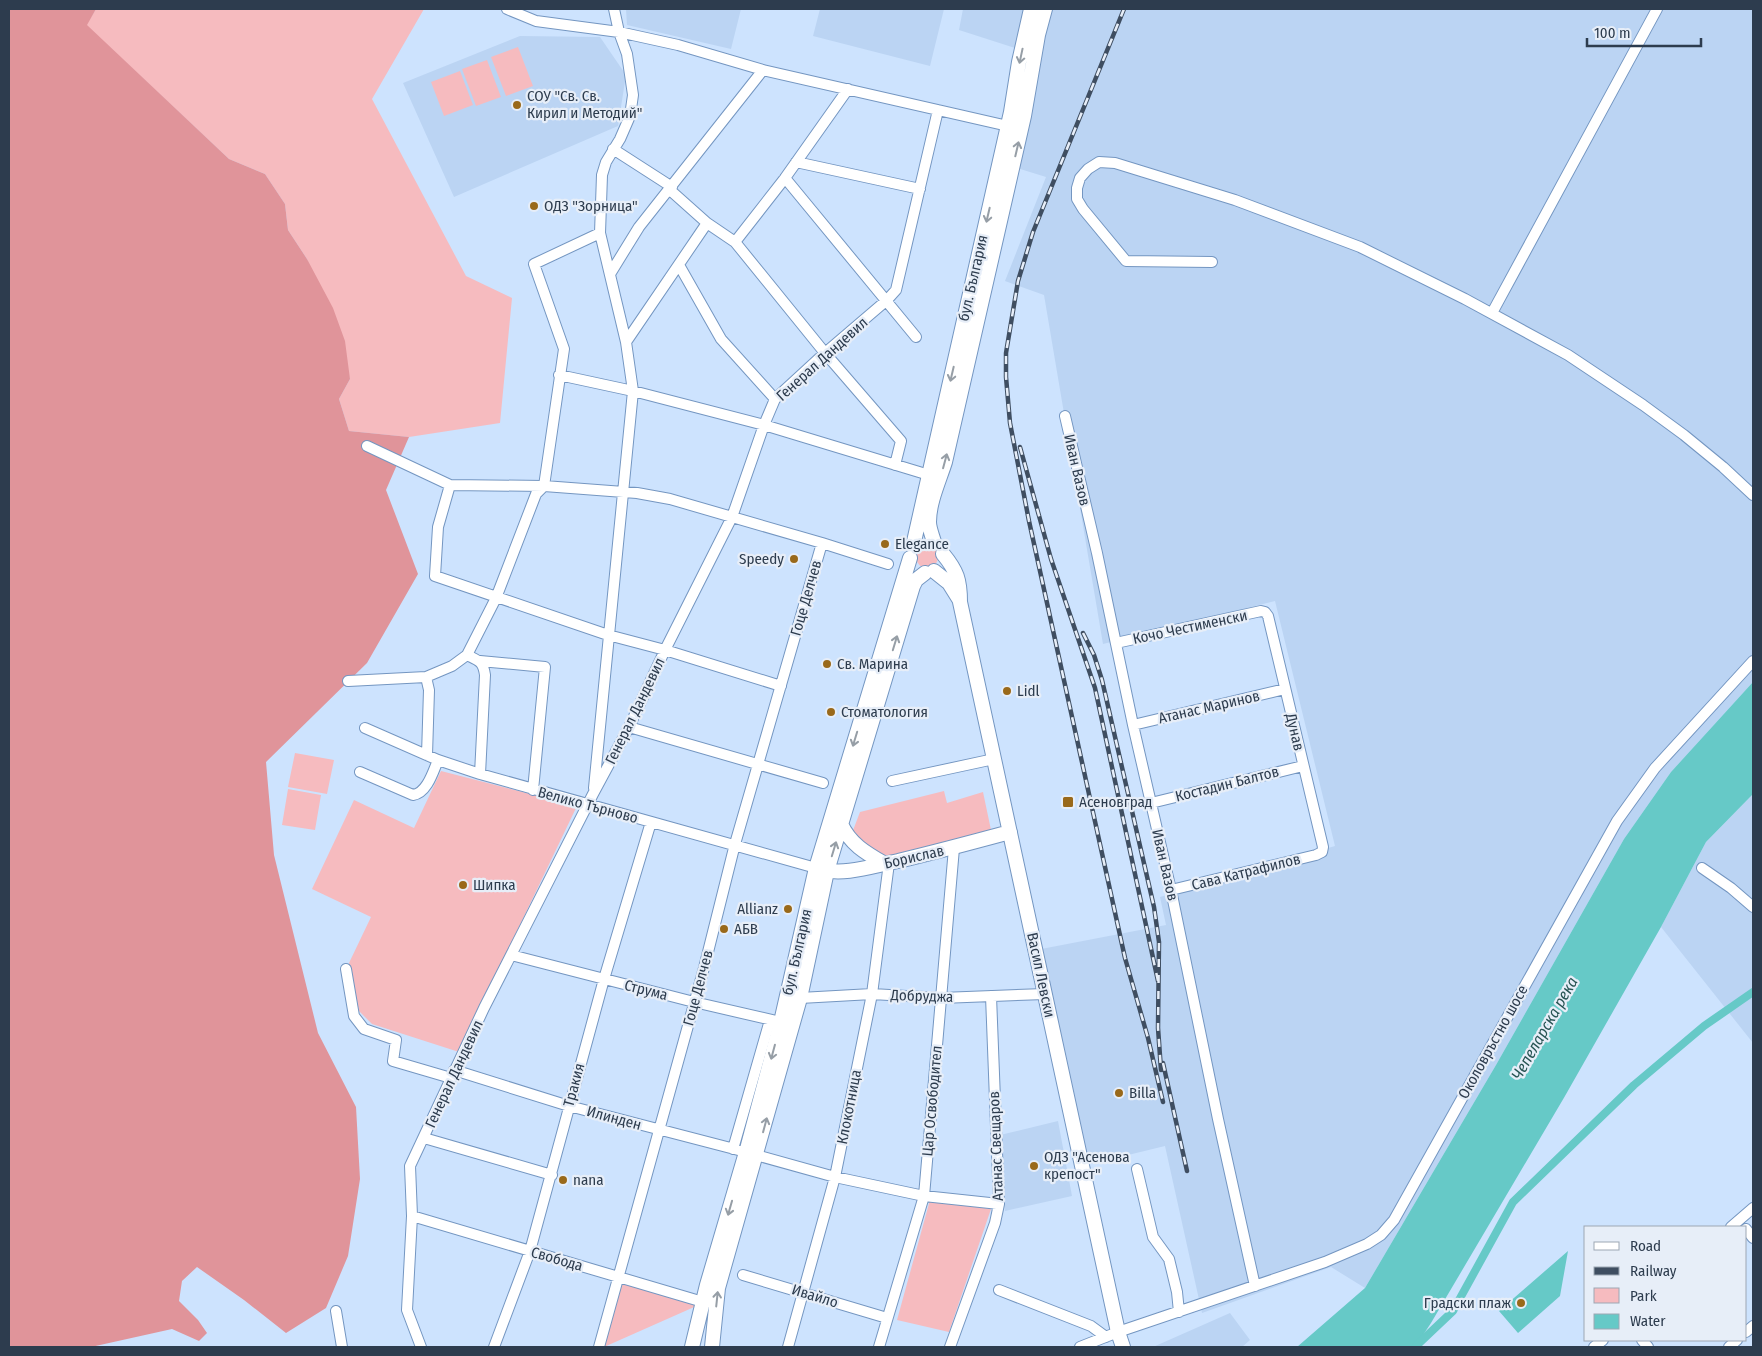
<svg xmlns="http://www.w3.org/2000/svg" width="1762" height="1356" font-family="'Fira Sans Condensed',sans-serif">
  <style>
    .built { fill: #bbd4f3 }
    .green { fill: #f6bbbf }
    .forest { fill: #e0949a }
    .water { fill: #66c9c7 }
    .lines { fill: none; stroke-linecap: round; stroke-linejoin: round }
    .canal { stroke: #66c9c7; stroke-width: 8 }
    .minor-casing { stroke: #7496c1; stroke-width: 12 }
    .major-casing { stroke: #7496c1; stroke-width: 16 }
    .minor { stroke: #fff; stroke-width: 10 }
    .major { stroke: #fff; stroke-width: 14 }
    .rail-casing { stroke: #3f4e61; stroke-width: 4.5 }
    .rail { stroke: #e7eef8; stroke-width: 2.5; stroke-dasharray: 8; stroke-linecap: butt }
    .oneway { stroke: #969ea6 }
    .poi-dot { fill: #99691a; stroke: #e7eef8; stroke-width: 2 }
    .labels { text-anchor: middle; stroke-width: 4.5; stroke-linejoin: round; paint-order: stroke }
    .poi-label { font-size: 15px; fill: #2d3c4e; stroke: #e7eef8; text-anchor: start }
    .street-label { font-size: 15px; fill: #2d3c4e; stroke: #e7eef8 }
    .water-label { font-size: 16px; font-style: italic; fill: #275453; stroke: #e7eef8 }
  </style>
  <rect width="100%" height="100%" fill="#cde3fe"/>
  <path class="built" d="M626,9H741L731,49L627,25Z
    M820,9H944L930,66L813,36Z
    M963,9H1024L1015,48L959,30Z
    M1051,9H1753V682L1671,772L1624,839L1496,1065L1365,1288L1331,1267L1202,1313L1165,1146L1087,1165L1036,950L1166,925L1160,897L1335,846L1275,601L1103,644L1044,295L1005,281L1046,177L1017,168Z
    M520,36L600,37L626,75L618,126L454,197L403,83Z
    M1753,794V1043L1661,927L1706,842Z
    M1058,1121L1072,1196L1005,1211L1000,1135Z
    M1230,1313L1250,1340L1242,1347H1153Z"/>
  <path class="green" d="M96,9H424L372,99L466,276L512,298L500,423L409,437L349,431L339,399L350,379L307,259L288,230L285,204L265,174L229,159L86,25Z
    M518,47L533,86L506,96L491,57Z
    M487,60L501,97L476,106L462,69Z
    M460,71L473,105L444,116L431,82Z
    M916 557a11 11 0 1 1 22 0a11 11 0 1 1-22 0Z
    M295,753L334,760L327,794L288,787Z
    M441,771L577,806L459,1052L372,1024L359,1011L349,963L371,917L312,889L354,800L414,828Z
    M288,789L321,795L315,830L282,825Z
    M944,791L947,803L983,792L991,830L884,857L867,848L852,833L860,812Z
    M930,1200L991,1209L949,1332L897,1320Z
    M620,1281L701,1304L604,1347Z"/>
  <path class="forest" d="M9,9H96L87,25L229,159L265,174L285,204L288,230L307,259L333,308L345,341L350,379L339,399L349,431L409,437L386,490L418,574L367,663L266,762L274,855L318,1033L356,1107L360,1179L348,1256L326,1308L286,1333L244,1300L197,1267L182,1281L179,1301L198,1320L207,1333L199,1341L172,1329L91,1347H9Z"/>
  <path class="water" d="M1753,682V794L1706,842L1661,927L1565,1096L1431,1323L1415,1347H1297L1365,1288L1496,1065L1624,839L1671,772Z
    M1568,1251L1560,1296L1518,1333L1499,1311Z"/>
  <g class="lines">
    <path class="canal" d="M1415,1347L1453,1311L1513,1202L1634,1085L1704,1026L1753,992"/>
    <defs>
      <path id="minor" d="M507,9L536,21L619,32L678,45L763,70L1008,126
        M613,149L672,187
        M796,162L920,189
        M785,178L916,337
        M670,190L707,223L735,242L825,353L901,441L895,465
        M735,242L785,178L848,89
        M1212,262L1126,261L1083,209L1077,199V188L1080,178L1088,169L1099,162L1115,163L1235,200L1360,247L1465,299L1568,355L1643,405L1684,435L1723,467L1753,495
        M679,265L721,339L775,399
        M610,274L639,227L763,70
        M1492,313L1657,9
        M626,342L707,223
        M559,375L633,391L764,425L929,475
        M1065,416L1097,553L1133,725L1171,890L1218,1119L1255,1286
        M367,446L450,485L544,486L637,493L670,499L822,543L888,564
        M450,485L438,527L435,576L608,635L665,650L781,686
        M1116,643L1261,611L1265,612L1268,616L1323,847L1322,852L1316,855L1171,890
        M467,655C479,661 483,661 485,675L480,774
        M480,661L545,667L533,790
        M426,677L429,690L427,755
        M348,681L426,677L452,666L467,655L496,598L536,494L544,486L564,349L534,264L600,233
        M1133,725L1285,689
        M629,727L823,783
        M365,728L438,760L480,774L816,868
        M360,772L413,795C427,793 433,772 438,760
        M892,781L994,759
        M594,788L633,391L626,342L600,233L602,175L606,162L620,139L630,116L633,95L627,54L619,32L614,9
        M1151,803L1303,766
        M1702,868L1731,888L1753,907
        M511,955L694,1002L781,1022
        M346,969L354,1016L364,1029L396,1040L393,1061L451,1078
        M800,998L872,994L941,998L1045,994
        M454,1070L569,1106L746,1152
        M424,1138L552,1175
        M733,1149L770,1020
        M756,1155L835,1177L924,1196L999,1204
        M1137,1169L1153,1237L1169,1259L1177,1292L1179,1312
        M412,1216L703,1302
        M1731,1227L1753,1208
        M1746,1229L1753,1238
        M743,1275L887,1318
        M999,1290L1091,1326L1106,1337
        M336,1311L342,1347
        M1746,1332L1753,1326
        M1642,1340L1648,1347
        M421,1347L407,1310L412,1216L410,1166L484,1008L593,794L629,727L665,650L732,517L764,425L775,399L825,353L887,300L896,290L938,110
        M494,1347L530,1251L604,979L651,822
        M599,1347L704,968L735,844L822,543
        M788,1347L835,1177L872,994L889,863
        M879,1347L924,1196L954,848
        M950,1347L995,1223L999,1204L991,996
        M1080,1347L1118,1332L1325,1262L1367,1244L1381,1235L1394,1220L1617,821L1655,768L1753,661
        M1594,1347L1603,1340
        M1729,1347L1737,1340"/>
      <path id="major" d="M934,542C932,535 929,528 929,522C929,502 939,481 945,462L1024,116L1038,35L1045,9
        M913,546L1011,112L1019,62L1031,9
        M943,554C957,571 960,580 960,602L1118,1332L1123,1347
        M934,571L949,583L959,599
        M841,824C850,844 866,853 885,864
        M818,869C845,876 872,866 898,861C936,852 973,842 1010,832
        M692,1347L707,1285L747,1149L781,1022L816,868L910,558
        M712,1347L718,1288L800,998L827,871L913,586L916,580L925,573"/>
    </defs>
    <use href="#minor" class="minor-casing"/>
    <use href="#major" class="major-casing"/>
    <use href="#minor" class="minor"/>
    <use href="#major" class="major"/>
    <defs>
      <path id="rail" d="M1124,9L1033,232L1018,281L1006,353V377L1010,423L1029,521L1125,958L1148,1038L1163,1102
        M1020,447L1051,559L1095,688L1158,981
        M1083,633L1094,655L1102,680L1154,907L1159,942L1158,1028L1161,1070
        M1163,1063L1187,1171"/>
    </defs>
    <use href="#rail" class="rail-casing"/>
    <use href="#rail" class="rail"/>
  </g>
  <defs><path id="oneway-shaft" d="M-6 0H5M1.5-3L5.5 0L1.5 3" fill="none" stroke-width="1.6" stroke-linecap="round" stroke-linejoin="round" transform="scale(1.25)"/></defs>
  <g class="oneway">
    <use href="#oneway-shaft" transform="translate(1021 56) rotate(102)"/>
    <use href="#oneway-shaft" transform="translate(1017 149) rotate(-77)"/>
    <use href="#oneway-shaft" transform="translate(988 215) rotate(103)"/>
    <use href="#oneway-shaft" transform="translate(952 374) rotate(103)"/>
    <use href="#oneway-shaft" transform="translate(945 461) rotate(-75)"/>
    <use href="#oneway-shaft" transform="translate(895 643) rotate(-73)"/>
    <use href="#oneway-shaft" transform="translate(855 739) rotate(107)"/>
    <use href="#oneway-shaft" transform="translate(834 849) rotate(-73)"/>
    <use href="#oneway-shaft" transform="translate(773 1052) rotate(105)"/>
    <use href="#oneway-shaft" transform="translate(765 1125) rotate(-75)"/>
    <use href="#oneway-shaft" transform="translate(730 1208) rotate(106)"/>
    <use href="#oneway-shaft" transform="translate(717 1299) rotate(-84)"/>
  </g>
  <g class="poi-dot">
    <circle cx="517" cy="105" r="5"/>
    <circle cx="534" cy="206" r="5"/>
    <circle cx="885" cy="544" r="5"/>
    <circle cx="794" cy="559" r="5"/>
    <circle cx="827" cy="664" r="5"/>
    <circle cx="1007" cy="691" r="5"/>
    <circle cx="831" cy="712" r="5"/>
    <rect x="1062" y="796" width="12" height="12" rx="2.5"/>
    <circle cx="463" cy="885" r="5"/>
    <circle cx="788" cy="909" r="5"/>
    <circle cx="724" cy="929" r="5"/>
    <circle cx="1119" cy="1093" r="5"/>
    <circle cx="1034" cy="1166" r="5"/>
    <circle cx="563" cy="1180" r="5"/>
    <circle cx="1521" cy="1303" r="5"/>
  </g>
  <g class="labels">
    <g class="poi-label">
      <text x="527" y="101">СОУ "Св. Св.<tspan x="527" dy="17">Кирил и Методий"</tspan></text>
      <text x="544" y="211">ОДЗ "Зорница"</text>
      <text x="895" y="549">Elegance</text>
      <text x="784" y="564" text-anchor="end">Speedy</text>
      <text x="837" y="669">Св. Марина</text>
      <text x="1017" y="696">Lidl</text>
      <text x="841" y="717">Стоматология</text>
      <text x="1079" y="807">Асеновград</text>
      <text x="473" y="890">Шипка</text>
      <text x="778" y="914" text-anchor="end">Allianz</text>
      <text x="734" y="934">АБВ</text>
      <text x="1129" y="1098">Billa</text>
      <text x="1044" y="1162">ОДЗ "Асенова<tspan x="1044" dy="17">крепост"</tspan></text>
      <text x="573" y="1185">nana</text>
      <text x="1511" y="1308" text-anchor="end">Градски плаж</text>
    </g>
    <g class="street-label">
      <text transform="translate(973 278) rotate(-77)" y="5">бул. България</text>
      <text transform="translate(822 359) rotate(-42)" y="5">Генерал Дандевил</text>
      <text transform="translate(1077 470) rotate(77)" y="5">Иван Вазов</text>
      <text transform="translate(806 598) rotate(-74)" y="5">Гоце Делчев</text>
      <text transform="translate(1190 627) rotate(-12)" y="5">Кочо Честименски</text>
      <text transform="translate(1209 707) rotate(-13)" y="5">Атанас Маринов</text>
      <text transform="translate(635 711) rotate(-64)" y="5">Генерал Дандевил</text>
      <text transform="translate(1295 732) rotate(77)" y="5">Дунав</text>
      <text transform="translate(1227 784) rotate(-14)" y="5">Костадин Балтов</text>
      <text transform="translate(588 805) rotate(15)" y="5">Велико Търново</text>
      <text transform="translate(914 857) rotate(-13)" y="5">Борислав</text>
      <text transform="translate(1165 865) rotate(77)" y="5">Иван Вазов</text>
      <text transform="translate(1246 872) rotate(-14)" y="5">Сава Катрафилов</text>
      <text transform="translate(797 952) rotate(-77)" y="5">бул. България</text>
      <text transform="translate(1041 975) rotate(78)" y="5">Васил Левски</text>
      <text transform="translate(698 988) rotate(-75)" y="5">Гоце Делчев</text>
      <text transform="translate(646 990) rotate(14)" y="5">Струма</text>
      <text transform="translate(922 996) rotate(2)" y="5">Добруджа</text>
      <text transform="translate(1493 1042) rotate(-61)" y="5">Околовръстно шосе</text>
      <text transform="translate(454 1074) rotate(-65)" y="5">Генерал Дандевил</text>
      <text transform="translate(574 1085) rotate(-75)" y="5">Тракия</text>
      <text transform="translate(932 1101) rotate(-85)" y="5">Цар Освободител</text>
      <text transform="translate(849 1107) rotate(-79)" y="5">Клокотница</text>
      <text transform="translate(614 1118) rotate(15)" y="5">Илинден</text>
      <text transform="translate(996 1146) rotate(-92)" y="5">Атанас Свещаров</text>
      <text transform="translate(557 1259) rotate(16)" y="5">Свобода</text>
      <text transform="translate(815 1296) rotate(17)" y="5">Ивайло</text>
    </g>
    <g class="water-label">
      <text transform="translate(1544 1028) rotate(-60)" y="6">Чепеларска река</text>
    </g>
  </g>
  <rect width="1762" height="1356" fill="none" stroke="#2d3c4e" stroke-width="20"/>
  <rect x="1584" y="1226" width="162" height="115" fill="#e7eef8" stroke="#9da7b4"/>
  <rect x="1594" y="1242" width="25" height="8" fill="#ffffff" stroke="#9da7b4"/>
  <text x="1630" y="1251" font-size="15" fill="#2d3c4e">Road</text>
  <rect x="1594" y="1267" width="25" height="8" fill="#3f4e61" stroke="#9da7b4"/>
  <text x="1630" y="1276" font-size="15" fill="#2d3c4e">Railway</text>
  <rect x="1594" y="1288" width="25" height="15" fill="#f6bbbf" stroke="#9da7b4"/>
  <text x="1630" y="1301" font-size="15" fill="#2d3c4e">Park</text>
  <rect x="1594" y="1314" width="25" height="15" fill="#66c9c7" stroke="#9da7b4"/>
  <text x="1630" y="1326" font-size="15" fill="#2d3c4e">Water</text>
  <path d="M1587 38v8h114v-8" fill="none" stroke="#2d3c4e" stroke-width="2.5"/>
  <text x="1594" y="38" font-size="15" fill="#2d3c4e" stroke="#e7eef8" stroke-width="4" paint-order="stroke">100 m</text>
</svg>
